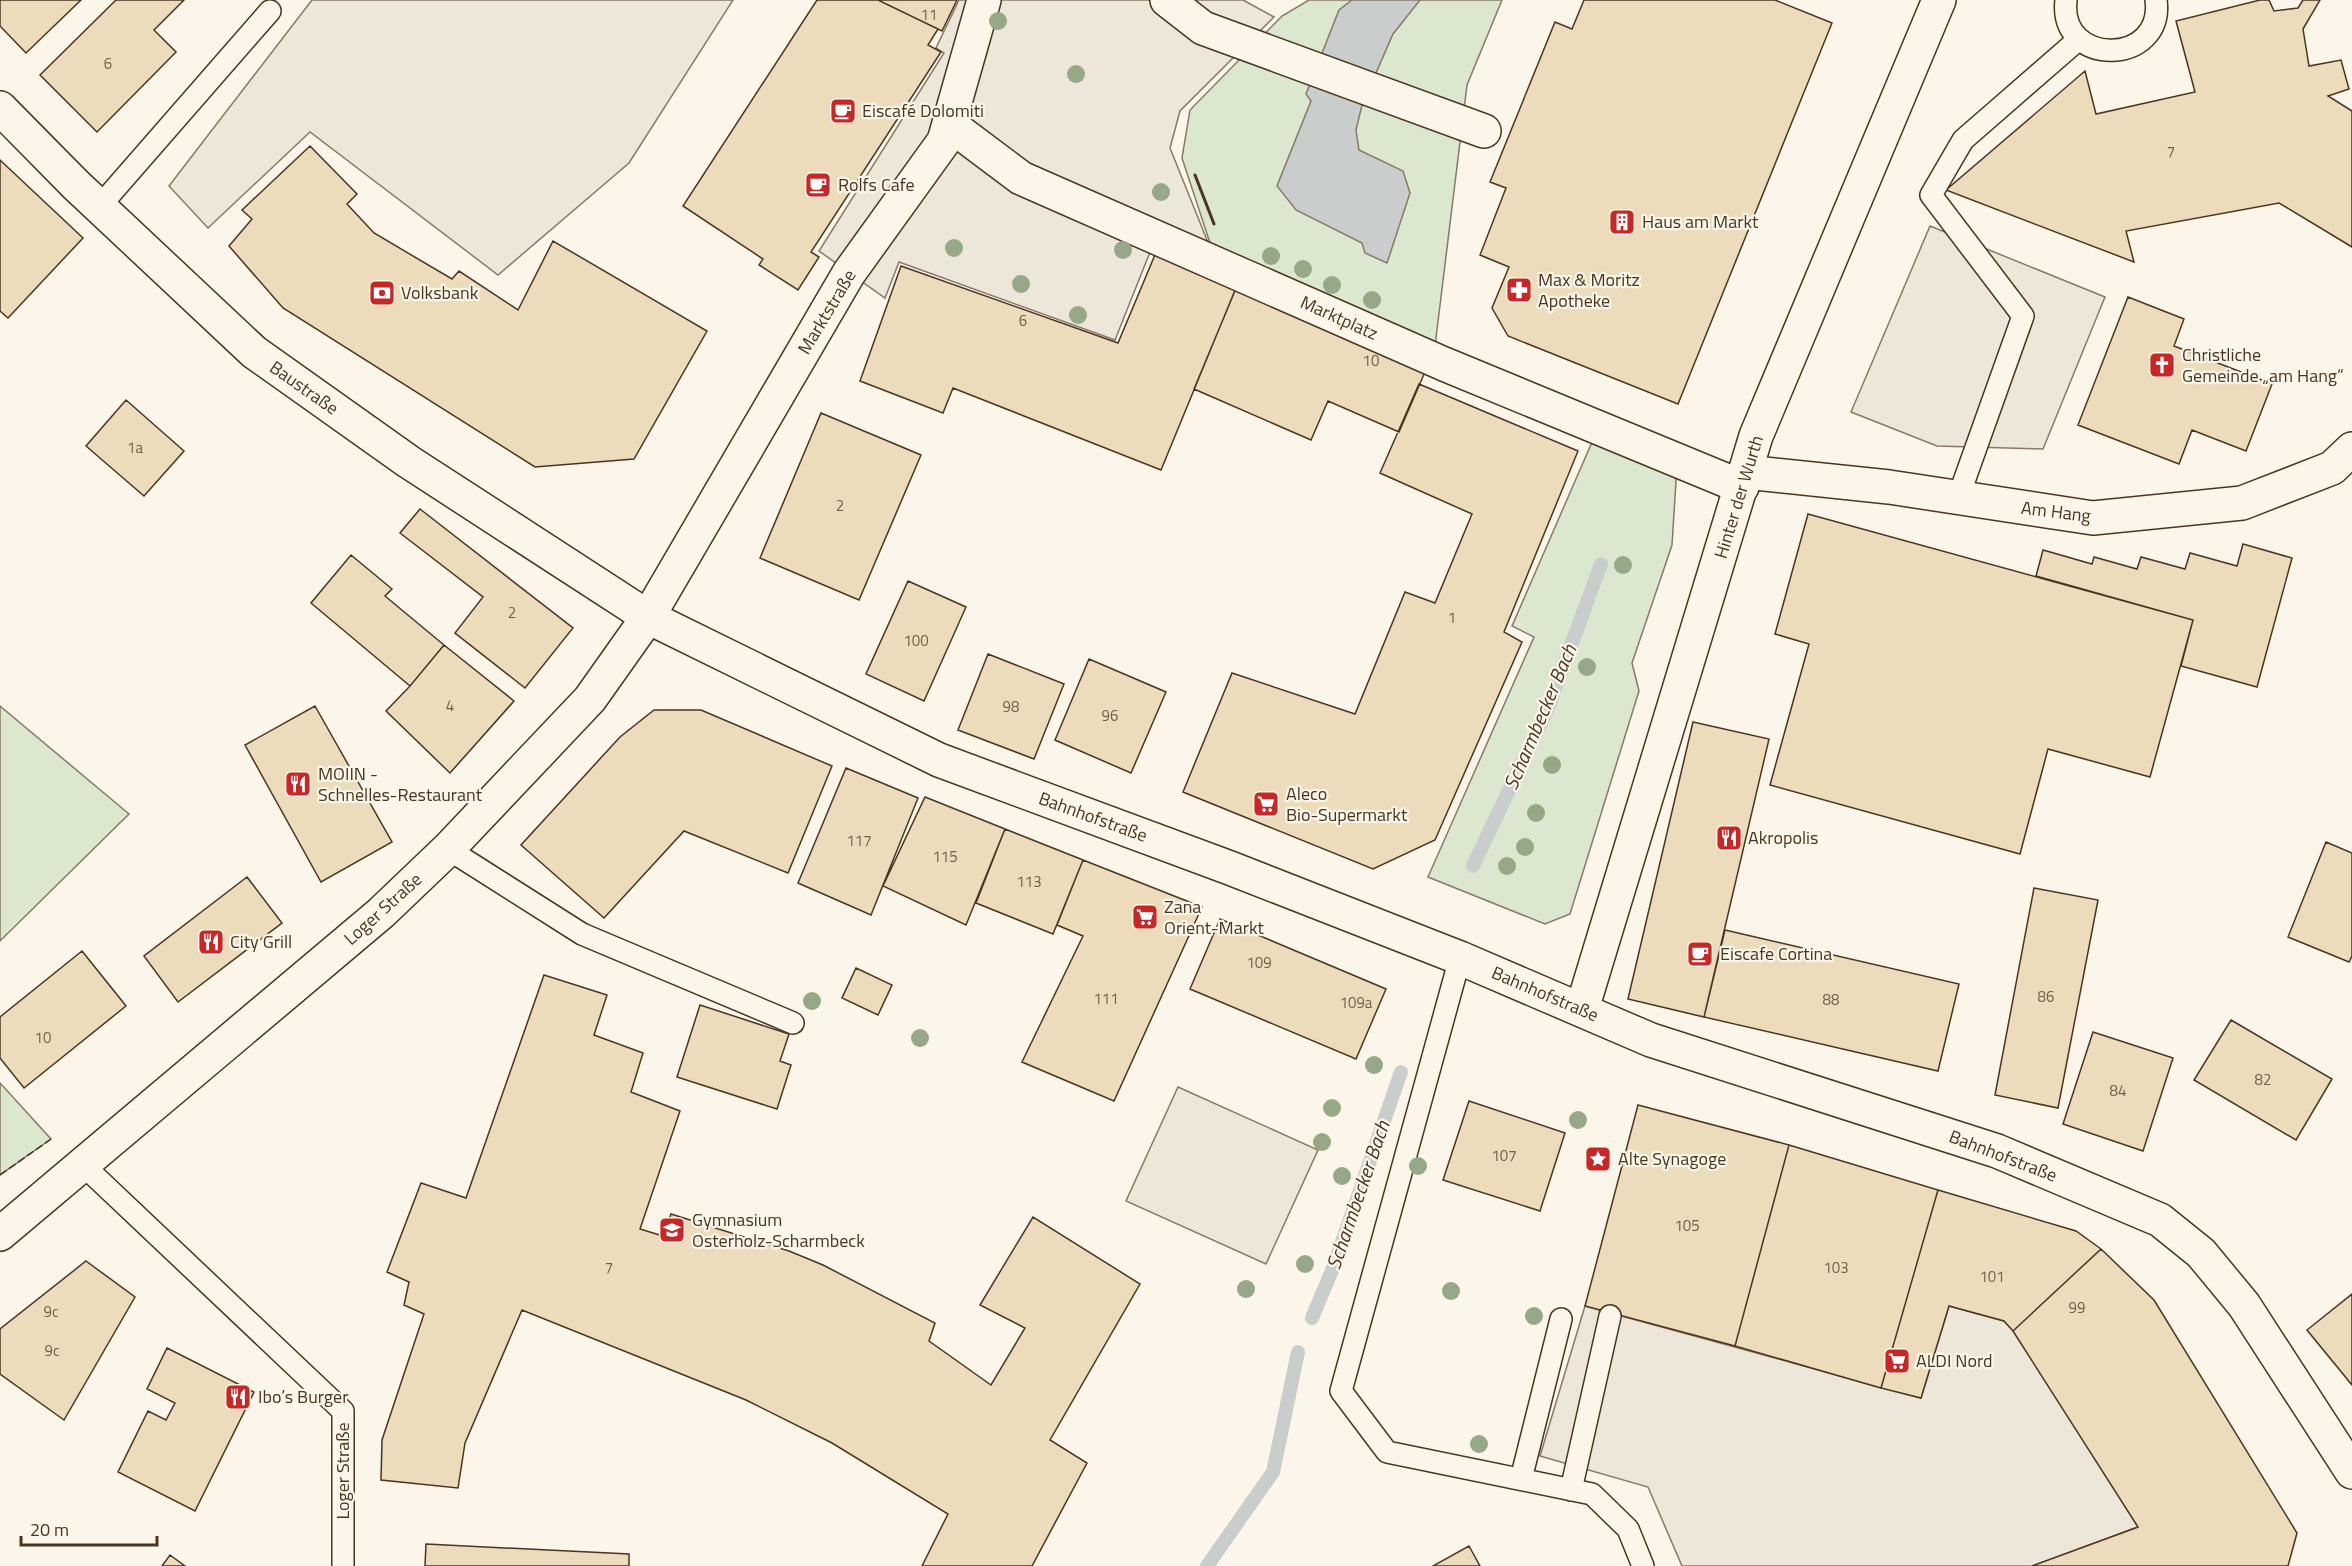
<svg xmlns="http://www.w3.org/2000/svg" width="2352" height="1566" font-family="'Titillium Web',sans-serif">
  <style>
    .green { fill: #dce7d0; stroke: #887966; stroke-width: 1.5 }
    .parking { fill: #ede7d9; stroke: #887966; stroke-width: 1.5 }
    .water { fill: #c9cecd; stroke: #887966; stroke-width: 1.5 }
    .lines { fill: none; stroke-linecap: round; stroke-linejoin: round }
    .stream { stroke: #c9cecd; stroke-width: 14 }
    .building { fill: #ecdcbc; stroke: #4a3520; stroke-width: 1.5 }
    .lane-casing { stroke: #4a3520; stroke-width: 24 }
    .street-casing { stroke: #4a3520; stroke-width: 36 }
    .secondary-casing { stroke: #4a3520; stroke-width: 36 }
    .lane { stroke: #fbf6e9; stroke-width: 21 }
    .street { stroke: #fbf6e9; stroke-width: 33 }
    .secondary { stroke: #fbf6e9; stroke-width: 33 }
    .fence { stroke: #4a3520; stroke-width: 1.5; stroke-dasharray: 8 3; stroke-linecap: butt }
    .wall { stroke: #4a3520; stroke-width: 3 }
    .tree { fill: #96a887 }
    .labels { text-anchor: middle; stroke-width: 4.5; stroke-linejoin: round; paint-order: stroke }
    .number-label { font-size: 15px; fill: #725f47 }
    .poi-label { font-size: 18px; fill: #4a3520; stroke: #fbf6e9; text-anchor: start }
    .street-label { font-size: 18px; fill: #4a3520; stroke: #fbf6e9 }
    .water-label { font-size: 20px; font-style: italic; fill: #4a3520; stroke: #fbf6e9 }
  </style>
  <rect width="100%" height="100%" fill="#fbf6e9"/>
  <path class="green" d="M1309,0H1502L1467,85L1435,346L1212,249L1182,158L1190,110L1282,16Z
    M1596,433L1677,465L1672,545L1632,663L1639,691L1570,914L1545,924L1428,877L1534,637L1512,626Z
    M0,706L129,814L0,941Z
    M0,1083L51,1139L0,1175Z"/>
  <path class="parking" d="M312,0H733L629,163L498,275L310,132L208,228L169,186Z
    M959,0H1243L1274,17L1180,111L1170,148L1211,250L1156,237L1115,340L899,262L885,298L819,251L944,53L936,48Z
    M1930,226L2105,297L2043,449L1937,446L1851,412Z
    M1178,1087L1318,1150L1266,1264L1126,1201Z
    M1585,1306L1921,1398L1949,1306L2004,1321L2018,1336L2138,1527L2032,1566H1682L1648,1487L1540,1456Z"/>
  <path class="water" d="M1352,0H1420L1393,34L1362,105L1356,130L1359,150L1403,171L1410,193L1387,263L1365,253L1362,243L1296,210L1277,186L1311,101L1306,94L1339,10Z"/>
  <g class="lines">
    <path class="stream" d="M1473,866L1548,708L1601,564
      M1312,1318L1333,1268L1401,1072
      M1207,1566L1273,1472L1298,1352"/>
  </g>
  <path class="building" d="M0,0H81L26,53L0,26Z
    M116,0H184L154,30L176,52L97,132L40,75Z
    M817,0H878L938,29L928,45L941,52L811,252L819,257L798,290L759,265L763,259L683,206Z
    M878,0H957L942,31Z
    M1584,0H1775L1832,23L1678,404L1508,336L1492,308L1509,267L1480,255L1506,188L1490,182L1555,22L1572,29Z
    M2260,0H2269L2274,11L2298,8L2303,0H2320L2303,29L2309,66L2341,60L2349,89L2328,96L2352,111V247L2279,203L2126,231L2134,262L1946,190L2085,71L2096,114L2195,92L2176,21Z
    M310,146L357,194L347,204L374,233L452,279L459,271L518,310L553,241L707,331L634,459L535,467L283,308L229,246L252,219L242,210Z
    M0,160L83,238L8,318L0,311Z
    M1157,250L1238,283L1161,470L953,388L943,413L860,381L901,266L1118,343Z
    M1237,286L1428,365L1399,432L1328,401L1311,440L1194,389Z
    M2128,297L2184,319L2174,346L2272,384L2246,451L2192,430L2179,464L2078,425Z
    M1419,384L1578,451L1504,632L1522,642L1435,840L1373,869L1183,792L1232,673L1355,714L1405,592L1435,603L1472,514L1380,473Z
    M126,400L184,451L144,496L86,446Z
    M821,413L921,455L859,600L760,558Z
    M420,509L573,628L525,688L455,633L483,597L400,533Z
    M1808,514L2193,620L2150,777L2048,749L2020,854L1770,785L1809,644L1775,634Z
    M2243,544L2292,558L2257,687L2181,666L2193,620L2036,576L2043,550L2092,564L2094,557L2137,569L2141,557L2185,569L2190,553L2237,566Z
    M351,555L392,589L385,596L444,645L410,686L311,603Z
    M908,581L966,607L924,701L866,674Z
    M444,645L514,701L450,773L386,711L410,686Z
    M988,654L1064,684L1034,759L958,730Z
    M1089,659L1166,692L1131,773L1055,740Z
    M315,706L392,842L321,882L245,745Z
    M654,710H701L832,766L788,873L684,831L604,918L521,845L620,737Z
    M1693,722L1769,739L1704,1017L1628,999Z
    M846,768L918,798L871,915L798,883Z
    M925,797L1005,829L966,925L883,886Z
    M1005,829L1083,860L1053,934L976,903Z
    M2326,842L2352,853V956L2349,962L2288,937Z
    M1083,860L1202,907L1114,1101L1022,1062L1083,936L1057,925Z
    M247,877L282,923L178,1002L144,956Z
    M2034,888L2098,900L2058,1108L1995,1095Z
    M1220,919L1386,989L1356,1059L1190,989Z
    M1725,930L1959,984L1938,1071L1704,1017Z
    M82,951L126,1006L24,1088L0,1058V1017Z
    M856,968L892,985L878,1015L842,998Z
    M544,975L607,995L594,1035L643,1053L631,1092L680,1111L640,1229L663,1236L671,1214L789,1251L823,1265L935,1323L929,1341L991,1385L1025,1328L980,1305L1033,1217L1140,1284L1050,1440L1087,1463L1032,1566H922L948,1514L832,1443L746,1400L522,1310L465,1443L458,1488L381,1480L382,1440L424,1314L404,1305L409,1282L387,1272L421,1183L466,1198Z
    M700,1005L789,1034L780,1061L791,1065L777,1109L677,1077Z
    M2231,1020L2332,1079L2296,1140L2194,1080Z
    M2093,1032L2173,1058L2143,1151L2063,1124Z
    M1469,1101L1565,1133L1540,1211L1443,1180Z
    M1638,1105L1789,1145L1735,1346L1585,1306Z
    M1789,1145L1938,1190L1881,1388L1735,1346Z
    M1938,1190L2076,1231L2101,1249L2013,1331L2004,1321L1949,1306L1921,1398L1881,1388Z
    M2101,1249L2154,1300L2297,1533L2288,1566H2032L2138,1527L2013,1331Z
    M86,1261L135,1297L64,1420L0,1374V1329Z
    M2352,1294V1385L2307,1330Z
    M167,1348L254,1392L195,1511L118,1472L148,1411L166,1420L175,1403L147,1389Z
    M426,1544L629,1554V1566H425Z
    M1469,1546L1480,1566H1433Z
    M170,1555L185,1566H162Z"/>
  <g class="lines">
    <defs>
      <path id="lane" d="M2066,0C2058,68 2165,66 2156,0
        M99,207L270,11
        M1958,498L2023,316L1931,195L1963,140L2079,39
        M448,849L582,934L793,1023
        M1460,958L1341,1391L1387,1452L1592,1494L1628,1529L1643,1566
        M82,1164L343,1411V1566
        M1521,1479L1561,1319
        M1571,1490L1610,1316"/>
      <path id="street" d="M1167,0L1203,28L1484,131
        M949,124L1021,178L1444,364L1742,487
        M1746,472L1889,487L2093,518L2242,503L2332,468L2352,449
        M648,617L849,273L944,141L984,0
        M1582,1009L1756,436L1939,0"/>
      <path id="secondary" d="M0,108L76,185L254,352L409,462L648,617L939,760L1230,868L1460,958L1651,1040L1997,1151L2160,1220L2201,1253L2244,1305L2352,1472
        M0,1234L381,913L448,849L590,699L648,617"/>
    </defs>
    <use href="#lane" class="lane-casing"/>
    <use href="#street" class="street-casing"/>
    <use href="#secondary" class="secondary-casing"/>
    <use href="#lane" class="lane"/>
    <use href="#street" class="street"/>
    <use href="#secondary" class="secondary"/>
    <path class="fence" d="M0,1175L51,1139"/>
    <path class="wall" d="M1195,175L1214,224"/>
  </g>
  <g class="tree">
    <circle cx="998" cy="21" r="9"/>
    <circle cx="1076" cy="74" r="9"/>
    <circle cx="1161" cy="192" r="9"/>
    <circle cx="954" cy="248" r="9"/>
    <circle cx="1123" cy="250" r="9"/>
    <circle cx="1271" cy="256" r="9"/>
    <circle cx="1303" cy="269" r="9"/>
    <circle cx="1021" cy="284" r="9"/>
    <circle cx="1332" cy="285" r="9"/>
    <circle cx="1372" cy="300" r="9"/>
    <circle cx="1078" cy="315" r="9"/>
    <circle cx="1623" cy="565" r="9"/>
    <circle cx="1587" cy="667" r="9"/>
    <circle cx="1552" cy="765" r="9"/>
    <circle cx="1536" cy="813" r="9"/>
    <circle cx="1525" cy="847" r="9"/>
    <circle cx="1507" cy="866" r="9"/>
    <circle cx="812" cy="1001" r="9"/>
    <circle cx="920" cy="1038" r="9"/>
    <circle cx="1374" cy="1065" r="9"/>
    <circle cx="1332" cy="1108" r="9"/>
    <circle cx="1578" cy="1120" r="9"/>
    <circle cx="1322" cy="1142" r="9"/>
    <circle cx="1418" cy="1166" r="9"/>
    <circle cx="1342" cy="1176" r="9"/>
    <circle cx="1305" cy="1264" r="9"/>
    <circle cx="1246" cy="1289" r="9"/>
    <circle cx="1451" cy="1291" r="9"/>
    <circle cx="1534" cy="1316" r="9"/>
    <circle cx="1479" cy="1444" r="9"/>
  </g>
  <defs>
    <symbol id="cafe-square" viewBox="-11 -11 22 22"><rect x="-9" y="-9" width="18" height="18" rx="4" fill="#c62828" stroke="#fbf6e9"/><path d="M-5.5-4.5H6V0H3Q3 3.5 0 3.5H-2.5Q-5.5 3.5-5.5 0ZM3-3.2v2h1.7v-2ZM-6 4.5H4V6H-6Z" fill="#fff"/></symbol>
    <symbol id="building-square" viewBox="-11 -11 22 22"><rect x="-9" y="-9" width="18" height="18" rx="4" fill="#c62828" stroke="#fbf6e9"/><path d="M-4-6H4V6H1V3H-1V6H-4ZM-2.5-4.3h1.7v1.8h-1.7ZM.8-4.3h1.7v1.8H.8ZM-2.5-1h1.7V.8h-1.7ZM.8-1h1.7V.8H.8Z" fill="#fff"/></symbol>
    <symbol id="pharmacy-square" viewBox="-11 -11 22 22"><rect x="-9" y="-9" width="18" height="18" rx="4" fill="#c62828" stroke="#fbf6e9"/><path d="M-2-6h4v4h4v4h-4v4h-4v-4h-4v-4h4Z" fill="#fff"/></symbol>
    <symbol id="bank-square" viewBox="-11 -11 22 22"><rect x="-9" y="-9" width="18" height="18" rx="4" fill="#c62828" stroke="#fbf6e9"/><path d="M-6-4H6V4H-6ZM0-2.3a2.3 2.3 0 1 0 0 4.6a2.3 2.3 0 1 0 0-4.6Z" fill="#fff"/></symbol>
    <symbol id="church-square" viewBox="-11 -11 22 22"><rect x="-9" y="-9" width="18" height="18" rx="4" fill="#c62828" stroke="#fbf6e9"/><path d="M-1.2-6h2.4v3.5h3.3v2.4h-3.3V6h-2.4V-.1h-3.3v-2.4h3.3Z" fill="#fff"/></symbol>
    <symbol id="restaurant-square" viewBox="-11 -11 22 22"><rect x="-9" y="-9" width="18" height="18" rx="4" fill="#c62828" stroke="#fbf6e9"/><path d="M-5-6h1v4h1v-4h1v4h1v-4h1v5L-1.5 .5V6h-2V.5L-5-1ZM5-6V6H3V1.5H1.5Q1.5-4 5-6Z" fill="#fff"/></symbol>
    <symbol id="supermarket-square" viewBox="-11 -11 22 22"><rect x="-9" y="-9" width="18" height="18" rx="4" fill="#c62828" stroke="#fbf6e9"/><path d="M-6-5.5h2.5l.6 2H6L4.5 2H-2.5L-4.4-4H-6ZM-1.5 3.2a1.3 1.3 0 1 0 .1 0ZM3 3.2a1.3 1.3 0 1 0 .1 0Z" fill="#fff"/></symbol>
    <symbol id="sight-square" viewBox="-11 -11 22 22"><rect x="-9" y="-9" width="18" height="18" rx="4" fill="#c62828" stroke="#fbf6e9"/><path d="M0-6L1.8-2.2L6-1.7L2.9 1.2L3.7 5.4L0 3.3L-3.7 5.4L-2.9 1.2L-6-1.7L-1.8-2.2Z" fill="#fff"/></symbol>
    <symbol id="school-square" viewBox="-11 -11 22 22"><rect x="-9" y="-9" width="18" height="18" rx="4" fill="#c62828" stroke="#fbf6e9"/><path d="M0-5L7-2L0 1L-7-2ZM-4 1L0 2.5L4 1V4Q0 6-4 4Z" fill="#fff"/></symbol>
  </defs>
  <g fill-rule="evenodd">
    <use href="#cafe-square" x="828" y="96" width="30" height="30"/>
    <use href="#cafe-square" x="803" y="170" width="30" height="30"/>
    <use href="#building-square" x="1607" y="207" width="30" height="30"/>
    <use href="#pharmacy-square" x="1504" y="275" width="30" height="30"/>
    <use href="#bank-square" x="367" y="278" width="30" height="30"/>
    <use href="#church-square" x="2147" y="350" width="30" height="30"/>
    <use href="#restaurant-square" x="283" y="769" width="30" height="30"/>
    <use href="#supermarket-square" x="1251" y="789" width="30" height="30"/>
    <use href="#restaurant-square" x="1714" y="823" width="30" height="30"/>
    <use href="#supermarket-square" x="1130" y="902" width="30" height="30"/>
    <use href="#restaurant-square" x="196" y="927" width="30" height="30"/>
    <use href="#cafe-square" x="1685" y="939" width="30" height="30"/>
    <use href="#sight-square" x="1583" y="1144" width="30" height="30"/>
    <use href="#school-square" x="657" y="1215" width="30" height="30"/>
    <use href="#supermarket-square" x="1882" y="1346" width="30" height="30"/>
    <use href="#restaurant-square" x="223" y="1382" width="30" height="30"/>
  </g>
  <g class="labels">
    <g class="number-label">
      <text x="929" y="20">11</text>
      <text x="108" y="69">6</text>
      <text x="2171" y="157">7</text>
      <text x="1023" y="326">6</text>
      <text x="1371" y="366">10</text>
      <text x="135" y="453">1a</text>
      <text x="840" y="511">2</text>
      <text x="512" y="618">2</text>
      <text x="1452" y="623">1</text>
      <text x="916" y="646">100</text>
      <text x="450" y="711">4</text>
      <text x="1011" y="712">98</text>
      <text x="1110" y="721">96</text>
      <text x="859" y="846">117</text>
      <text x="945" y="862">115</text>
      <text x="1029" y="887">113</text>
      <text x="1259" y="968">109</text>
      <text x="2046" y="1002">86</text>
      <text x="1106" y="1004">111</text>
      <text x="1831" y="1005">88</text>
      <text x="1356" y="1008">109a</text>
      <text x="43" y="1043">10</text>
      <text x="2263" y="1085">82</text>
      <text x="2118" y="1096">84</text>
      <text x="1504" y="1161">107</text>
      <text x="1687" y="1231">105</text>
      <text x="609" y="1273">7</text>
      <text x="1836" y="1273">103</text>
      <text x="1992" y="1282">101</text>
      <text x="2077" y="1313">99</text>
      <text x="51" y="1317">9c</text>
      <text x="52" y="1356">9c</text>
    </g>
    <g class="poi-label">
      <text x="862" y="117">Eiscafé Dolomiti</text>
      <text x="838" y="191">Rolfs Cafe</text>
      <text x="1642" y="228">Haus am Markt</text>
      <text x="1538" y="286">Max &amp; Moritz<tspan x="1538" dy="21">Apotheke</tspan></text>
      <text x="401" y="299">Volksbank</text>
      <text x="2182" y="361">Christliche<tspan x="2182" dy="21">Gemeinde „am Hang“</tspan></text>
      <text x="318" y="780">MOIIN -<tspan x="318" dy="21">Schnelles-Restaurant</tspan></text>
      <text x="1286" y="800">Aleco<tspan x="1286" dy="21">Bio-Supermarkt</tspan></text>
      <text x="1748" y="844">Akropolis</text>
      <text x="1164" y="913">Zana<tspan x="1164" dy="21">Orient-Markt</tspan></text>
      <text x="230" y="948">City Grill</text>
      <text x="1720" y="960">Eiscafe Cortina</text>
      <text x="1618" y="1165">Alte Synagoge</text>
      <text x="692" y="1226">Gymnasium<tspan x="692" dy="21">Osterholz-Scharmbeck</tspan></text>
      <text x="1916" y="1367">ALDI Nord</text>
      <text x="258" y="1403">Ibo’s Burger</text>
    </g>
    <g class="street-label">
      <text transform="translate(827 312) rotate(-59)" y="6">Marktstraße</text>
      <text transform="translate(1339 318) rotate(24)" y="6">Marktplatz</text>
      <text transform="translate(304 388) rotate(35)" y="6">Baustraße</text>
      <text transform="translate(1739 497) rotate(-73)" y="6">Hinter der Wurth</text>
      <text transform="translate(2056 512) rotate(7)" y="6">Am Hang</text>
      <text transform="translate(1093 817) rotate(20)" y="6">Bahnhofstraße</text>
      <text transform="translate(383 909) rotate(-42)" y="6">Loger Straße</text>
      <text transform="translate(1545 994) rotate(23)" y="6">Bahnhofstraße</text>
      <text transform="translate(2003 1156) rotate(21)" y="6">Bahnhofstraße</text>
      <text transform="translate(343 1471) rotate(-90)" y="6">Loger Straße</text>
    </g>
    <g class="water-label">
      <text transform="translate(1540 717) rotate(-67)" y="7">Scharmbecker Bach</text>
      <text transform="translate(1358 1195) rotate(-71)" y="7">Scharmbecker Bach</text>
    </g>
  </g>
  <path d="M21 1536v9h136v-9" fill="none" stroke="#4a3520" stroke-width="3"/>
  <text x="30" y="1536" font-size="18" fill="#4a3520" stroke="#fbf6e9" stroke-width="4.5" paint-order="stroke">20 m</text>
</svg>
